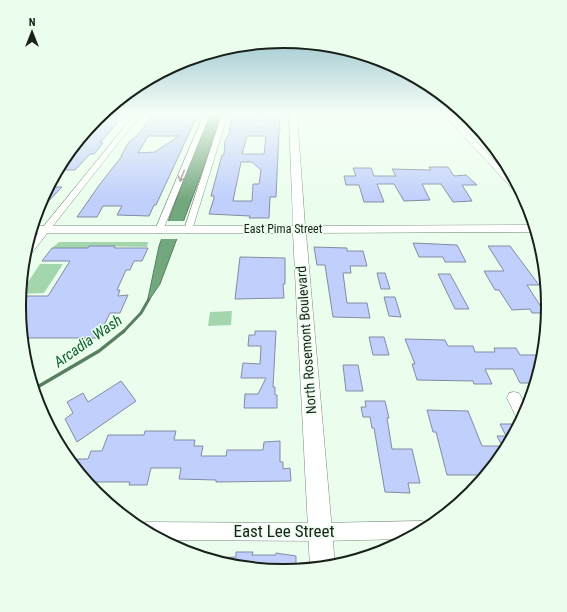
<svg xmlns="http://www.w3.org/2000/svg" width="567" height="612" font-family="'Roboto Condensed',sans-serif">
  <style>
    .green { fill: #a4d6ae }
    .water { fill: #73a77e; stroke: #587f60 }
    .pier { fill: #ebfeee }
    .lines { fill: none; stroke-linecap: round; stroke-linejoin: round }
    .stream-far1 { stroke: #587f60; stroke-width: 3 }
    .stream { stroke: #587f60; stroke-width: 3.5 }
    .building { fill: #c0cffc; stroke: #838ba2; fill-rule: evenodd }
    .street-casing { stroke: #788e7c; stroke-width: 1 }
    .secondary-casing { stroke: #788e7c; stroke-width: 1 }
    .street { fill: #fff; fill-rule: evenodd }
    .secondary { fill: #fff; fill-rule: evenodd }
    .oneway { stroke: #989b98 }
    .labels { text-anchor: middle; stroke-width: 3; stroke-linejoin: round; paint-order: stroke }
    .far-street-label { font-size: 12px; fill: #19211a; stroke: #ebfeee }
    .street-label { font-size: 14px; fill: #19211a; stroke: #ebfeee }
    .water-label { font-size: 15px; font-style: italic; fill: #0d602d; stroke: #ebfeee }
    .near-street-label { font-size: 17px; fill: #19211a; stroke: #ebfeee }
    .rim { fill: none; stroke: #19211a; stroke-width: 2 }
  </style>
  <rect width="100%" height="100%" fill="#ebfeee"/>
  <path class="green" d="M59,242H148L147,247L90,246L88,248H52Z
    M40,264H63L44,293L20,294Z
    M232,311L231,325L208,326L210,312Z"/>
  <path class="water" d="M211,114H222L203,169L160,284L147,303L159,246L186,173Z"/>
  <path class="pier" d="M166,221H186L179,239H160Z"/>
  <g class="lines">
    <path class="stream-far1" d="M123,332L141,313L149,299"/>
    <path class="stream" d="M34,389L99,351L124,331"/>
  </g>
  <path class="building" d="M184,114H198L156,205H154L149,216L117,215L122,206H103L97,217H77L100,184L122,156H121L129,142L138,135L151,117H155L156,115ZM148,136H179L155,152L138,153Z
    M233,114H249L248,120H266V118H268V114H279L280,132H279L276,197H270L269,218H249L250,216L209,214L214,198V196H211L222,155H224L225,141L231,130H229ZM247,136H266L264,154H242ZM241,162H252L261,170L259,184H253L252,201H233Z
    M101,115H120L114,121H119L100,143H103L94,154H90L75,170H58L64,159Z
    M429,167H448L454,176L466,175L477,185H462L472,201L453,202L441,184H422L430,200L404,201L394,184H377L384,202H364L359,185H346L344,176H356L353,168H371L374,176H396L392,169L431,170Z
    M49,187H62L39,211L37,210L39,205Z
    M413,243L457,245L466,262H445L443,257H419Z
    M89,246H115L114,248H148L142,261H134L130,270H126L117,290H120L118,296L128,295L120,313H110L98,338H22L19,306L20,296H48L70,261H42L52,248H88Z
    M488,246H510L539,285H527L545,313H532L530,309L512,310L499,290H495L484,271H504Z
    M314,247L347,248V251H363L367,266H350L351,273H343L347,303H367L370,318L333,317L325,265H317Z
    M240,257L285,258V284H283L284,298L235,299Z
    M377,273H385L390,289H381Z
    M438,274H450L469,309H455Z
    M384,297H395L401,317L389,316Z
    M255,331H276L273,387H275V395H277V408H244L245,394H258L266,378H241L243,363L260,364L261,346H248L249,335H255Z
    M369,337H384L389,355H373Z
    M405,339L445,340L448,346H473L475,352H495L494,348H516L520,355H543V358L535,383H520L513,369H485L492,384H474L473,381L417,380L412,364H415Z
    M343,365H358L363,391H346Z
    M121,381L136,401L77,442L65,419L73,413L67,402L83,393L88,402Z
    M365,401H385L389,418H387L392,449H412L420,483H408L410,493L385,492L374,428H372L370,417H363L361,407H366Z
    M427,410L468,411L482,446H502L497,436H506L500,424H519L503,453L485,475H447L436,432H433Z
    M145,431H176L174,440H195L194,446H203L201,456H226L227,450H263L264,442L280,441V462H283V469L290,468L291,481L216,482V480L179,479L181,468H151L147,485H129L130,482H96L95,485H90L69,459H88L91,451H102L108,435H144Z
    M236,552H253L252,555H276V553L296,556V569L283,570L232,565L212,560L213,558L236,557Z"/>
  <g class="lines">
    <defs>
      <path id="street" d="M135,114H141L27,259L24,260L26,248Z
        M204,114H210L163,230L159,233L156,232L155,230Z
        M222,114H228L192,230L188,233L185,232L184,230Z
        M291,114H450L517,184L524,197H520L446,117H293L290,115Z
        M514,392L519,393L527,409L520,422L518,421L507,398L509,393Z
        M422,521L428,524L429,527L406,539L320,541L163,540L139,527L140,525L146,522L320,523Z"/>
      <path id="secondary" d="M289,114H297L305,226L534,225L536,232L306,233L335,565L310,568L293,233H30L33,226H293Z"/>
    </defs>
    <use href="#street" class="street-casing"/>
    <use href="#secondary" class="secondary-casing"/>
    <use href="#street" class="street"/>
    <use href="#secondary" class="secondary"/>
  </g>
  <defs><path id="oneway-shaft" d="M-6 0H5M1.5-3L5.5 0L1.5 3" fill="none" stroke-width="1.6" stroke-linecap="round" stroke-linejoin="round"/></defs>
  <use class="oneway" href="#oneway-shaft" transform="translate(182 176) rotate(112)"/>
  <linearGradient id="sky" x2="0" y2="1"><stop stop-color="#79afbe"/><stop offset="0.57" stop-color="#f6fff7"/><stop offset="1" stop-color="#f6fff7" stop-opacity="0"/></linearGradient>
  <rect width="567" height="200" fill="url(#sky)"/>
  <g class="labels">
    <g class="far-street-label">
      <text x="283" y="233">East Pima Street</text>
    </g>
    <g class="street-label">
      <text transform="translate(306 340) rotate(-94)" y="5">North Rosemont Boulevard</text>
    </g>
    <g class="water-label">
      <text transform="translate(88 341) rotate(-35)" y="5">Arcadia Wash</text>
    </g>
    <g class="near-street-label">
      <text x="284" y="537">East Lee Street</text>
    </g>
  </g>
  <path d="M0 0H567V612H0ZM283 48H284A257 257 0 0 1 541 305V307A257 257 0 0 1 284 564H283A257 257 0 0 1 26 307V305A257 257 0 0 1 283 48Z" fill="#ebfeee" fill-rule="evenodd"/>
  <path class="rim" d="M283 48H284A257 257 0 0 1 541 305V307A257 257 0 0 1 284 564H283A257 257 0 0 1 26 307V305A257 257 0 0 1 283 48Z"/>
  <g transform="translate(32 32)" stroke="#ebfeee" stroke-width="3" paint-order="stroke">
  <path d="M0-3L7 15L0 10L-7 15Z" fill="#19211a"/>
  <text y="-6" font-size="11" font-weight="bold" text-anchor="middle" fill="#19211a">N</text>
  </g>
</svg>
